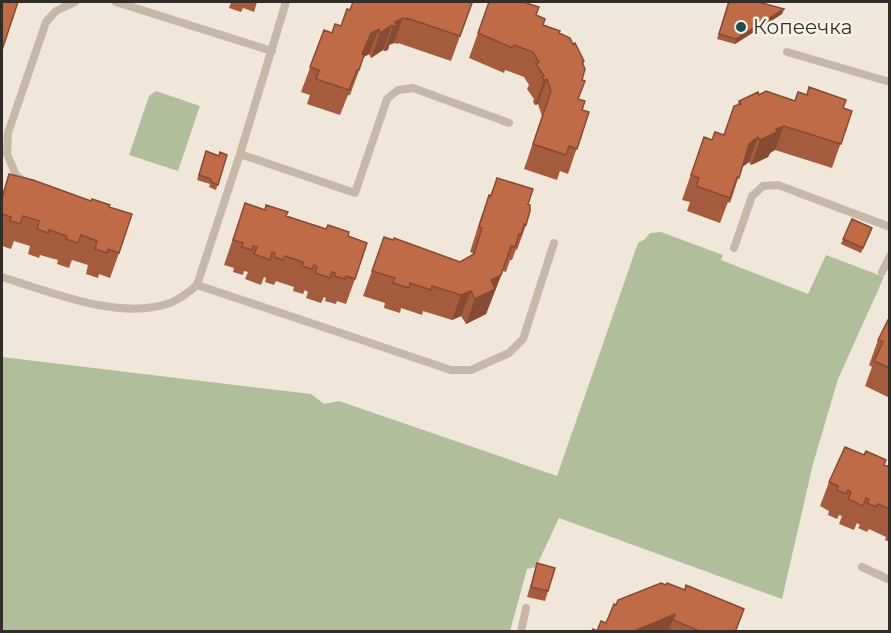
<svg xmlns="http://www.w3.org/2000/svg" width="891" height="633" font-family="Montserrat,sans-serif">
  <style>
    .green { fill: #b1be9b }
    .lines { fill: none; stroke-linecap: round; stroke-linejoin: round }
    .service { stroke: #c7b7a7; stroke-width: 8 }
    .wall { fill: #a55c3e }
    .shaded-wall { fill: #864b32 }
    .building { fill: #c06b48; stroke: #864b32; stroke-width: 1.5 }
    .poi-dot { fill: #1f4d53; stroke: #f8f1e6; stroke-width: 2 }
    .labels { text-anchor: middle; stroke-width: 5; stroke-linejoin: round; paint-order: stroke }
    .poi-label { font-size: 20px; fill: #342c27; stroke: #f8f1e6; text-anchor: start }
  </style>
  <rect width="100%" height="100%" fill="#f0e7da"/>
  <path class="green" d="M156,91L200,106L178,171L129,155L149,96Z
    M661,232L723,255L721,260L808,294L826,255L884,277L838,379L813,464L782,599L559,518L536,567L527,569L510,631L2,632V357L311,394L324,404L339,401L557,476L638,243L645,239L650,233Z"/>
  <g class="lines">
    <path class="service" d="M116,2L272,51
      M787,52L890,82
      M240,154L355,193L387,99L398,90L413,88L509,123
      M26,183L16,175L7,154L8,133L46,22L56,11L75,2
      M734,248L752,196L763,186L778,185L890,227
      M882,272L890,256
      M2,277C50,292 120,321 170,303C180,299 189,292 197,285L240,154L286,2
      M197,285L451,370H471L509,353L523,339L554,243
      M862,567L890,580
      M521,632L526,608"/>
  </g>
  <path class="wall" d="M231,2H257L254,12L243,8L241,12L229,8Z
    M489,2L536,15L543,25L559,33L573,44L584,61L578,99L582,110L589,112L568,174L560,171L557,180L524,169L542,116L538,104L535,105L533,102L534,99L527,89L529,85L524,77L505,70L504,73L469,58Z
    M728,2L784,9L782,14L735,44L717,39Z
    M472,3L451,61L398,43V44L394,43L389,45L388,50L384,51L383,50L371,58L369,54L364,57L350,95H348L340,115L307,104L310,95L301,92L324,30L332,33L341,26L350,10Z
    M759,95L795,101L843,108L852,111L832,168L775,150L770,153L768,157L751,165L749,162L742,167L730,203L728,202L720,223L687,211L690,202L682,200L704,137L712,140L724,135L739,101Z
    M206,151L219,156L227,155L216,190L209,187L210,184L197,180Z
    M9,174L109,207L119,253L110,278L99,274L98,278L86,274L88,265L72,260L69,268L57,264L58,260L40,255L39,258L28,254L30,246L14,241L11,249L2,246V196Z
    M497,178L528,204L526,225L517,250L516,249L512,260H510L506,272L503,271L486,314L466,324L461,316L452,320L423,311L422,315L401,308L400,313L384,308L385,303L363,296L384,237L460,262L472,255L473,253L470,252L480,220L489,195L490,196Z
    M245,203L348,236L355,279L346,304L337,301L336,304L325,301L326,298L324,297L321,303L306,298L308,292L305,290L303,294L293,291L294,287L276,281L274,285L265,282L266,278L264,277L261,285L245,279L248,272L244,271L243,275L233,272L234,268L224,265Z
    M852,219L870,233L861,253L841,244Z
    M890,321V398L865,386L872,367L869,365L878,340Z
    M885,465L890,467V542L885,540L886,537L869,529L867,532L858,528L860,525L857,523L854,530L839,524L842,516L839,515L837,519L828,515L829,511L820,506L829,482Z
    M537,563L548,591L545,601L527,597Z
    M666,585L685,590L744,609L736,632H591L597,631L606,623L616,605Z"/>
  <path class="shaded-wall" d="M784,9L782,14L735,44L736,39Z
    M403,18L394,43L389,45L388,50L384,51L395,22Z
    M392,25L383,50L371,58L380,33Z
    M379,29L369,54L362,58V54L371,33Z
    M547,79L538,104L535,105L544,80Z
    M784,126L775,150L770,153L768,157L751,165L760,140L776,129Z
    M758,137L749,162L740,169L749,144Z
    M501,275L486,314L466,324L475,299L491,280Z
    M471,291L461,316L452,320L461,295Z
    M675,614L668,632H632Z"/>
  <path class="building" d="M2,2H18L2,50Z
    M353,2H467L472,3L460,36L407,18V19L403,18L395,22L397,25L393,27L392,25L380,33L379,29L371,33L362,54L364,55L359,70H357L349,90L316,79L319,70L310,67L324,30L332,33L335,24L341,26L347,9L350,10Z
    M489,2H523L539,7L536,15L545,19L543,25L560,31L559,33L570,38L573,44L575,43L584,61L582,62L585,69L582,80L585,81L578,99L585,101L582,110L589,112L577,149L569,146L566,155L533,144L551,91L547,79L544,80L542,77L544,76L536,64L539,62L533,52L514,45L513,48L478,33Z
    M729,2H758L784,9L736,39L719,34Z
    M809,87L846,100L843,108L852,111L841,144L784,126L776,129L777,132L760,140L758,137L749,144L739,178L737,177L730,198L696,186L699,178L691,175L704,137L712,140L715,132L724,135L734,106L741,104L739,101L758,92L759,95L766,91L795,101L798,92L807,95Z
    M206,151L219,156L220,152L227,155L218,185L211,182V179L199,175Z
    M9,174L33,180L91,201L92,199L110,205L109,207L132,214L119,253L108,249L107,253L95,249L97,241L81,235L78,243L66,239L67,236L49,230L48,233L37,229L39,221L23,216L20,224L10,221L11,217L2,214V198Z
    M497,178L533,189L528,204L530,205V211L526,225L524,224L521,235L519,234L515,247L511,246L501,275L491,280L495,289L475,299L471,291L461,295L432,286L431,290L410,283L409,288L393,283L395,278L372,271L384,237L393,240L394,238L460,262L474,254L482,228L479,227L489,195L491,196Z
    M245,203L265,210L266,205L288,212L286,216L326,229L328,225L349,232L348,236L367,243L355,279L346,276L345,279L334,276L335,273L332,272L330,278L315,273L317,267L314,265L312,269L302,266L303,262L285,256L283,260L274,257L275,253L272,252L270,260L254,254L257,247L253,246L252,250L242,247L243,243L233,240Z
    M852,219L872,228L863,248L843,239Z
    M888,320L890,321V368L874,361L883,342L878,340Z
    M845,447L864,455L866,451L886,460L884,465L890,467V509L878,504L876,507L867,503L869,500L866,498L863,506L848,499L851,492L848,490L846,494L837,490L838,486L829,482Z
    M537,563L555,568L548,591L531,587Z
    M661,583L666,585L667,583L685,590L686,585L744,609L735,632H702L673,620L675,614L632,632H591L593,629L597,631L601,621L606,623L614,604L616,605L618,600Z"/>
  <circle class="poi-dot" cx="741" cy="27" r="6"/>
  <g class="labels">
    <g class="poi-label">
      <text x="753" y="34">Копеечка</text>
    </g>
  </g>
  <rect width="891" height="633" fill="none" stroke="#342c27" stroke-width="6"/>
</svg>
